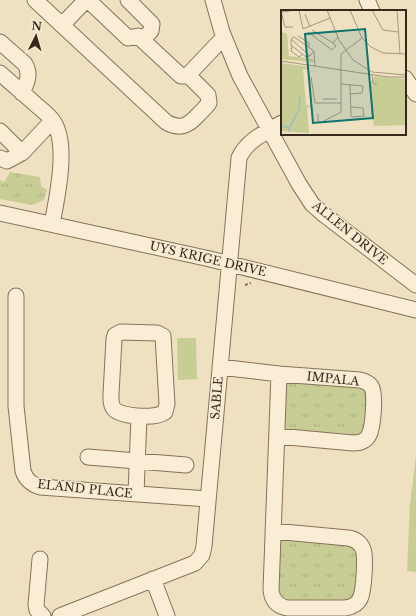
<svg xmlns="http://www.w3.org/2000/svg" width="416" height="616" font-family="'Libre Baskerville',serif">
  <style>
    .park { fill: url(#park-tufts) }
    .pitch { fill: #c8cd95 }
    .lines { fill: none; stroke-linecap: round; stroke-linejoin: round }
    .minor-casing { stroke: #897159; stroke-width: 17 }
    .path { stroke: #897159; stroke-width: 2; stroke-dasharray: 3 2; stroke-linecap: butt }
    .minor { stroke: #f9edd5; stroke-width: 15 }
    .labels { text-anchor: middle; stroke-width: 3; stroke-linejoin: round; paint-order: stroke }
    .street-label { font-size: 12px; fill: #38291d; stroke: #f6ead1 }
    .inset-river { fill: none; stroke: #a4c1b8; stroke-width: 2 }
    .inset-road { fill: none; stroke: #a69780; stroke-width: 1 }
    .view { fill: #0f766e; fill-opacity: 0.15; stroke: #0f766e; stroke-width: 2 }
    .inset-edge { fill: none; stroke: #38291d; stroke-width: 2 }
  </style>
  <defs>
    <pattern id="park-tufts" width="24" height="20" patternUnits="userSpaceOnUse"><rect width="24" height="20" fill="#c8cd95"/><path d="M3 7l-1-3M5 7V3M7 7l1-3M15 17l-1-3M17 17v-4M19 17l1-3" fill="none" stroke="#adb080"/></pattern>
  </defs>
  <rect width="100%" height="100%" fill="#efe0c2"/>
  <path class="park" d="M10,172L40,177L41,186L47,190L44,200L32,205L0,199V180L4,182Z
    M288,382L360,385L367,390L366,428L360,437L287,431L283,425L285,385Z
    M284,539L348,543L358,551L357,592L353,600L285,602L276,591L279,544Z"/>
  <path class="pitch" d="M177,338H196L197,379L178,380Z
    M416,456V572L407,571L410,504Z"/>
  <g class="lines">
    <defs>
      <path id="minor" d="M35,0L166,122C180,130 188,126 198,115C202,111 206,107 209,103L208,95L188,75L224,37
        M88,0L128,38L138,36L181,76L188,75
        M128,0L152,24L151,31L142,40
        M213,0L222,32L240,76L299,184L312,204L322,213L416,285
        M367,0L372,11
        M62,25L86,0
        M0,42L25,64C31,74 27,83 22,93
        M0,73C11,83 22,92 33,102C39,108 47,113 53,121C69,143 57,198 52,224
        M405,78L416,94
        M0,131L22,153L52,121
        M0,158L7,161L22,153
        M0,213L210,259L416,310
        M16,296V406L23,471C26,480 31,484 40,487L208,499
        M121,332L157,333L163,336L167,404L165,412C156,419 121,417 114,409C110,404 111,399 111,394L114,339L115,335Z
        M220,367L279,374L360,380C364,381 368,382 371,386C376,393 373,428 369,435C366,441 360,443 353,443L277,436
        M88,457L186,465
        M136,494L139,416
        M273,531L348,538C355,539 360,542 363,549C366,556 364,591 360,599C357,605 352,607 345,608H287C277,606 272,600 271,590L279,374
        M40,559L36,605L37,610L43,616
        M153,579L167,616
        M60,616L195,563L202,555L204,546L239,158C247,140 266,132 282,123"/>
    </defs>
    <use href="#minor" class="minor-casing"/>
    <path class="path" d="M245,285L251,283"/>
    <use href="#minor" class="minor"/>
  </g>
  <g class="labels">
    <g class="street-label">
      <text transform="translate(350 233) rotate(39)" y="4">ALLEN DRIVE</text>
      <text transform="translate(208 259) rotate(13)" y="4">UYS KRIGE DRIVE</text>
      <text transform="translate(333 379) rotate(6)" y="4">IMPALA</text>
      <text transform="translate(217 398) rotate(-85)" y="4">SABLE</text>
      <text transform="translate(85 489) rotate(6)" y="4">ELAND PLACE</text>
    </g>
  </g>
  <g transform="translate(281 10)">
    <rect width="125" height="125" fill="#efe0c2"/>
    <path d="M0,22L6,24L8,46L32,49L33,52L0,49ZM0,53L28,57V60L22,59L25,95H32L26,98L28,123L0,121Z" fill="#c8cd95"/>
    <path d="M94,66L125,69V115L93,116L90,101V71Z" fill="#c8cd95"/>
    <path class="inset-river" d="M0,115L8,118L9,122M8,118L18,100L19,85"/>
    <path class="inset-road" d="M18,0L22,19L49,8M46,0L58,30L72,50L91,62L125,65M69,0L81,28L90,37L102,43L125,44M91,0L102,20L117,22M116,0L119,44M0,1L4,17H12M1,2L15,0M24,4L29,17M31,20L52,33M27,22L51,40L55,36L52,33L57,27M17,26L28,33V37M10,30V35L25,47L29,46M11,36L10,41L18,47L22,44M33,41L29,46L10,29L13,27L33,41L34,56M0,51L107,67H125M91,64L92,73L96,75M30,67L34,93H60M60,74L82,76L81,83L69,84M69,75L70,106L71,107L83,106L82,98L70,97M42,89H56M37,104V111L39,113L60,102V44L81,28"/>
    <path class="view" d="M84,19L92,108L32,113L24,24Z"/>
    <rect width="125" height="125" class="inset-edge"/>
  </g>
  <g transform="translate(36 36) rotate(5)" stroke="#f6ead1" stroke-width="3" paint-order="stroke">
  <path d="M0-3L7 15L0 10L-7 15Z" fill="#38291d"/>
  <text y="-6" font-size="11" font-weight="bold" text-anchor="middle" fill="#38291d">N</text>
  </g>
</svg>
